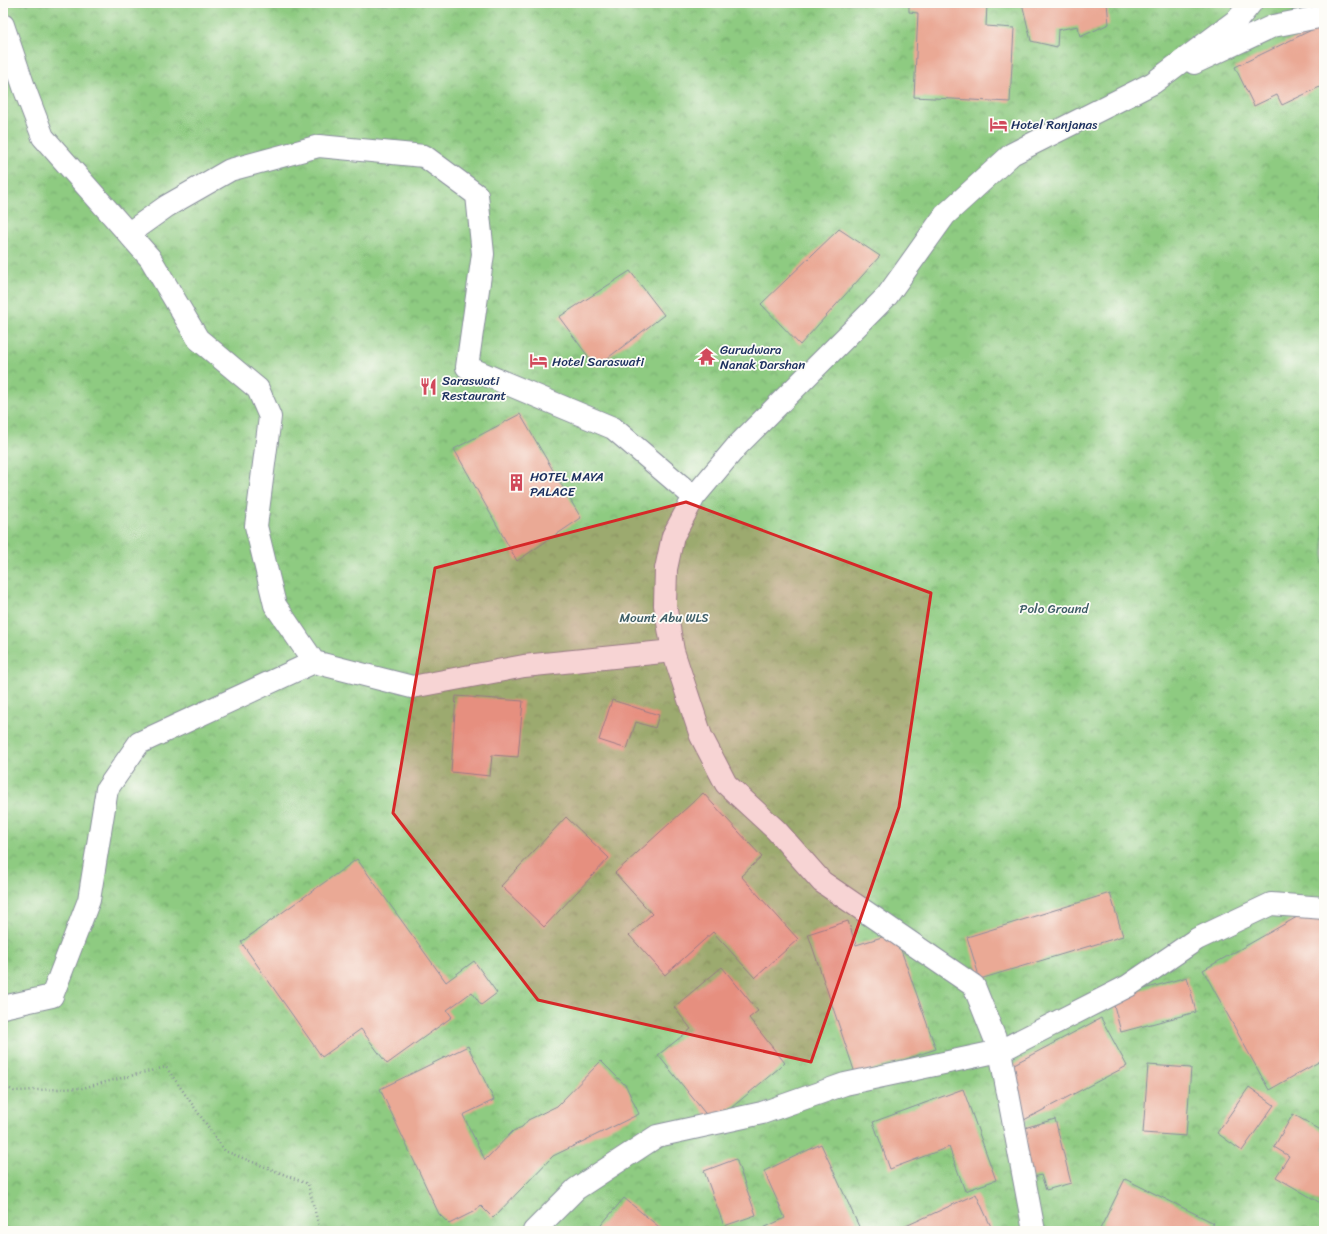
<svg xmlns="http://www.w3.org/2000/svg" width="1327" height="1234" font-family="Sriracha,sans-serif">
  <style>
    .park { fill: url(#park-crowns); stroke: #547d70 }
    .building { fill: #eaa995 }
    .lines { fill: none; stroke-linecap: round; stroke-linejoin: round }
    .minor-casing { stroke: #898e9c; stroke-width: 24 }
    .major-casing { stroke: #898e9c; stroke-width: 24 }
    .path { stroke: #898e9c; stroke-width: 2.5; stroke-dasharray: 1 3; stroke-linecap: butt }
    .minor { stroke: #fff; stroke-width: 22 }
    .major { stroke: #fff; stroke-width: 22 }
    .marked { fill: #d62828; fill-opacity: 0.2; stroke: #d62828; stroke-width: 3; stroke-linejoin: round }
    .labels { text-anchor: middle; stroke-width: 3.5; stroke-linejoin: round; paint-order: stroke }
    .poi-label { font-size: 13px; fill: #1b2f5e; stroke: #fdfcf7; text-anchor: start }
    .park-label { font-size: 13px; fill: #3e5e68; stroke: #fdfcf7 }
  </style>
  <defs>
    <pattern id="park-crowns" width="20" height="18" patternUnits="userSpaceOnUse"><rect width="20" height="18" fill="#8ecb81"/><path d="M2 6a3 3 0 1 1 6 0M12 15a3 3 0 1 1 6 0" fill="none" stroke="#73a56d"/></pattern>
  </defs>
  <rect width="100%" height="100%" fill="#fdfcf7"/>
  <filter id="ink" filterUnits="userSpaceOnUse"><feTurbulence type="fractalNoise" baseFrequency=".025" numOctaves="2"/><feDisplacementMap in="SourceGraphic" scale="8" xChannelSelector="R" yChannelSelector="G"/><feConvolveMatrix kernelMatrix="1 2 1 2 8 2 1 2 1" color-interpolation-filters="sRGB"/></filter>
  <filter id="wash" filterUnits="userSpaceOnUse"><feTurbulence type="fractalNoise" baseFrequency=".012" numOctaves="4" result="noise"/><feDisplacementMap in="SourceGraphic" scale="16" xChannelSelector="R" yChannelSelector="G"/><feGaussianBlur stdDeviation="0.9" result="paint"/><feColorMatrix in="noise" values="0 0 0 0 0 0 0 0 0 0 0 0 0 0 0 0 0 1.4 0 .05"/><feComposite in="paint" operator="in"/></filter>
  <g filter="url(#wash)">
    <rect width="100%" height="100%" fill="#f7edda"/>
    <path class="park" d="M3,3H1324V1231H3Z"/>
    <g id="blocks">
      <path class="building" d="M909,3H987L986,26L1014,28L1010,102L914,97L918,13L909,12Z
        M1022,3H1107L1109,24L1080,37L1078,26L1058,30L1057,47L1031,41Z
        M1324,24V85L1282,105L1277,95L1254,106L1235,67Z
        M839,229L880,256L800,345L761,304Z
        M630,271L664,315L596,367L559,317Z
        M520,414L581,518L517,561L454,449Z
        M456,696L523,701L518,757L492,755L490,776L451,772Z
        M612,700L659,715L655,728L636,722L627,749L599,740Z
        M703,793L762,857L741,876L798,939L755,978L713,932L665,975L629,935L652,914L615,873Z
        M566,817L609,858L544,927L501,886Z
        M357,859L446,982L474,961L497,993L481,1005L472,992L447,1010L452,1017L387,1064L361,1029L322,1057L241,942Z
        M1110,893L1123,936L980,979L967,937Z
        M1320,904L1324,912V1059L1269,1090L1203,970Z
        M848,921L856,945L895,933L936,1049L856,1076L808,934Z
        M722,967L758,1011L749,1018L785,1063L713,1123L658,1055L691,1029L674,1007Z
        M1187,977L1196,1012L1121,1032L1112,998Z
        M1101,1018L1127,1066L1024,1120L999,1072Z
        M468,1046L494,1100L463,1115L485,1160L513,1131L522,1127L528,1120L557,1106L601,1061L626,1086L639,1114L553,1156L493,1218L480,1205L475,1211L449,1224L439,1214L380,1089Z
        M1148,1065L1191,1068L1186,1136L1143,1133Z
        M1249,1087L1274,1105L1242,1151L1217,1133Z
        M963,1089L996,1180L965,1191L949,1147L890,1169L873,1122Z
        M1293,1114L1324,1132V1205L1276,1177L1289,1156L1274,1147Z
        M1055,1119L1071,1183L1046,1190L1041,1175L1027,1179L1014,1131Z
        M821,1144L861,1231H757L785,1218L764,1171Z
        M736,1159L756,1215L724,1226L704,1171Z
        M1125,1179L1214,1223L1210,1231H1099Z
        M976,1194L993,1231H895Z
        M624,1198L664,1231H596Z"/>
    </g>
  </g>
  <g filter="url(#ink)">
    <use href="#blocks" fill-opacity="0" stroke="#898e9c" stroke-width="1"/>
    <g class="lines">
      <defs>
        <path id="minor" d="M3,25L25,90L43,137L150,258L198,339L258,389L270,417L256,526L275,605L314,662L412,687L524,666L673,651
          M1194,63L1273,26L1324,16
          M129,233L167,206L230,170L319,146L424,156L477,195L483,254L467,367L613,428L694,497
          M3,1007L52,996L89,900L107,789L139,743L314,662
          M1034,1231L1000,1051L974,986L822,882L776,830L726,784L701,736L673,651L665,605L666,569L673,536L694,497L737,446L887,296L945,215L1012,154L1153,83L1238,19L1251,3"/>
        <path id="major" d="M534,1231L576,1189L657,1136L762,1113L845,1084L1000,1051L1128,986L1197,939L1271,904L1324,908"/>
      </defs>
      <use href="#minor" class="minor-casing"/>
      <use href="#major" class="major-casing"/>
      <path class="path" d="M3,1085L14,1091L82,1088L166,1067L225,1151L308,1184L320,1231"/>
      <use href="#minor" class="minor"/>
      <use href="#major" class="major"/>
    </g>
  </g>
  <path class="marked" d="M686,502L931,593L899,807L811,1062L538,1000L393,813L435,568Z"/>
  <defs>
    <symbol id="hotel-bare" viewBox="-9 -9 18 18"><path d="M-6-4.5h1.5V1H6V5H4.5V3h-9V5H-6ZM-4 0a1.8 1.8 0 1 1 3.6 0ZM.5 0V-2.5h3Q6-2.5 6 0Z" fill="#d1495b" stroke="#fdfcf7" stroke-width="2.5" paint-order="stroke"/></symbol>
    <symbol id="temple-bare" viewBox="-9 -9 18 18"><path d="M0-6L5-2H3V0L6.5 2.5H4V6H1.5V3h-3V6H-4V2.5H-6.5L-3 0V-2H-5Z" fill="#d1495b" stroke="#fdfcf7" stroke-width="2.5" paint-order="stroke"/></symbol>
    <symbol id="restaurant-bare" viewBox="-9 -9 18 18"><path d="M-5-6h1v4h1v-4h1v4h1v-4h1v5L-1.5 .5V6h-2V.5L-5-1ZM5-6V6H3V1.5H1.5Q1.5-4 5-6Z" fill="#d1495b" stroke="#fdfcf7" stroke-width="2.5" paint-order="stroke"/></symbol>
    <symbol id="building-bare" viewBox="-9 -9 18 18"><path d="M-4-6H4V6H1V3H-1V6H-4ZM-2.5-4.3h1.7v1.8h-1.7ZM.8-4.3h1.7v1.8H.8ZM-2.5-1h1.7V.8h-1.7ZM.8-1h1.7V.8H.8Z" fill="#d1495b" stroke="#fdfcf7" stroke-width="2.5" paint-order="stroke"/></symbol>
  </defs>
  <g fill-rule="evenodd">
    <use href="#hotel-bare" x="986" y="112" width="25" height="25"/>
    <use href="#temple-bare" x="694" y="344" width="25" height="25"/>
    <use href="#hotel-bare" x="526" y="348" width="25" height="25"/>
    <use href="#restaurant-bare" x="416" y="374" width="25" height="25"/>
    <use href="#building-bare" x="504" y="470" width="25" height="25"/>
  </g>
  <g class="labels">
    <g class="poi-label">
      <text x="1011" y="129">Hotel Ranjanas</text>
      <text x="720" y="354">Gurudwara<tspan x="720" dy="15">Nanak Darshan</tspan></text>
      <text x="552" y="366">Hotel Saraswati</text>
      <text x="442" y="385">Saraswati<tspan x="442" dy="15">Restaurant</tspan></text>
      <text x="530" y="481">HOTEL MAYA<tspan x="530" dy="15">PALACE</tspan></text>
    </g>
    <g class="park-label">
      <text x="1054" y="613">Polo Ground</text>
      <text x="664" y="622">Mount Abu WLS</text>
    </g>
  </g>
  <rect width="1327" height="1234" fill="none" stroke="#fdfcf7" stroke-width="16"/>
</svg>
